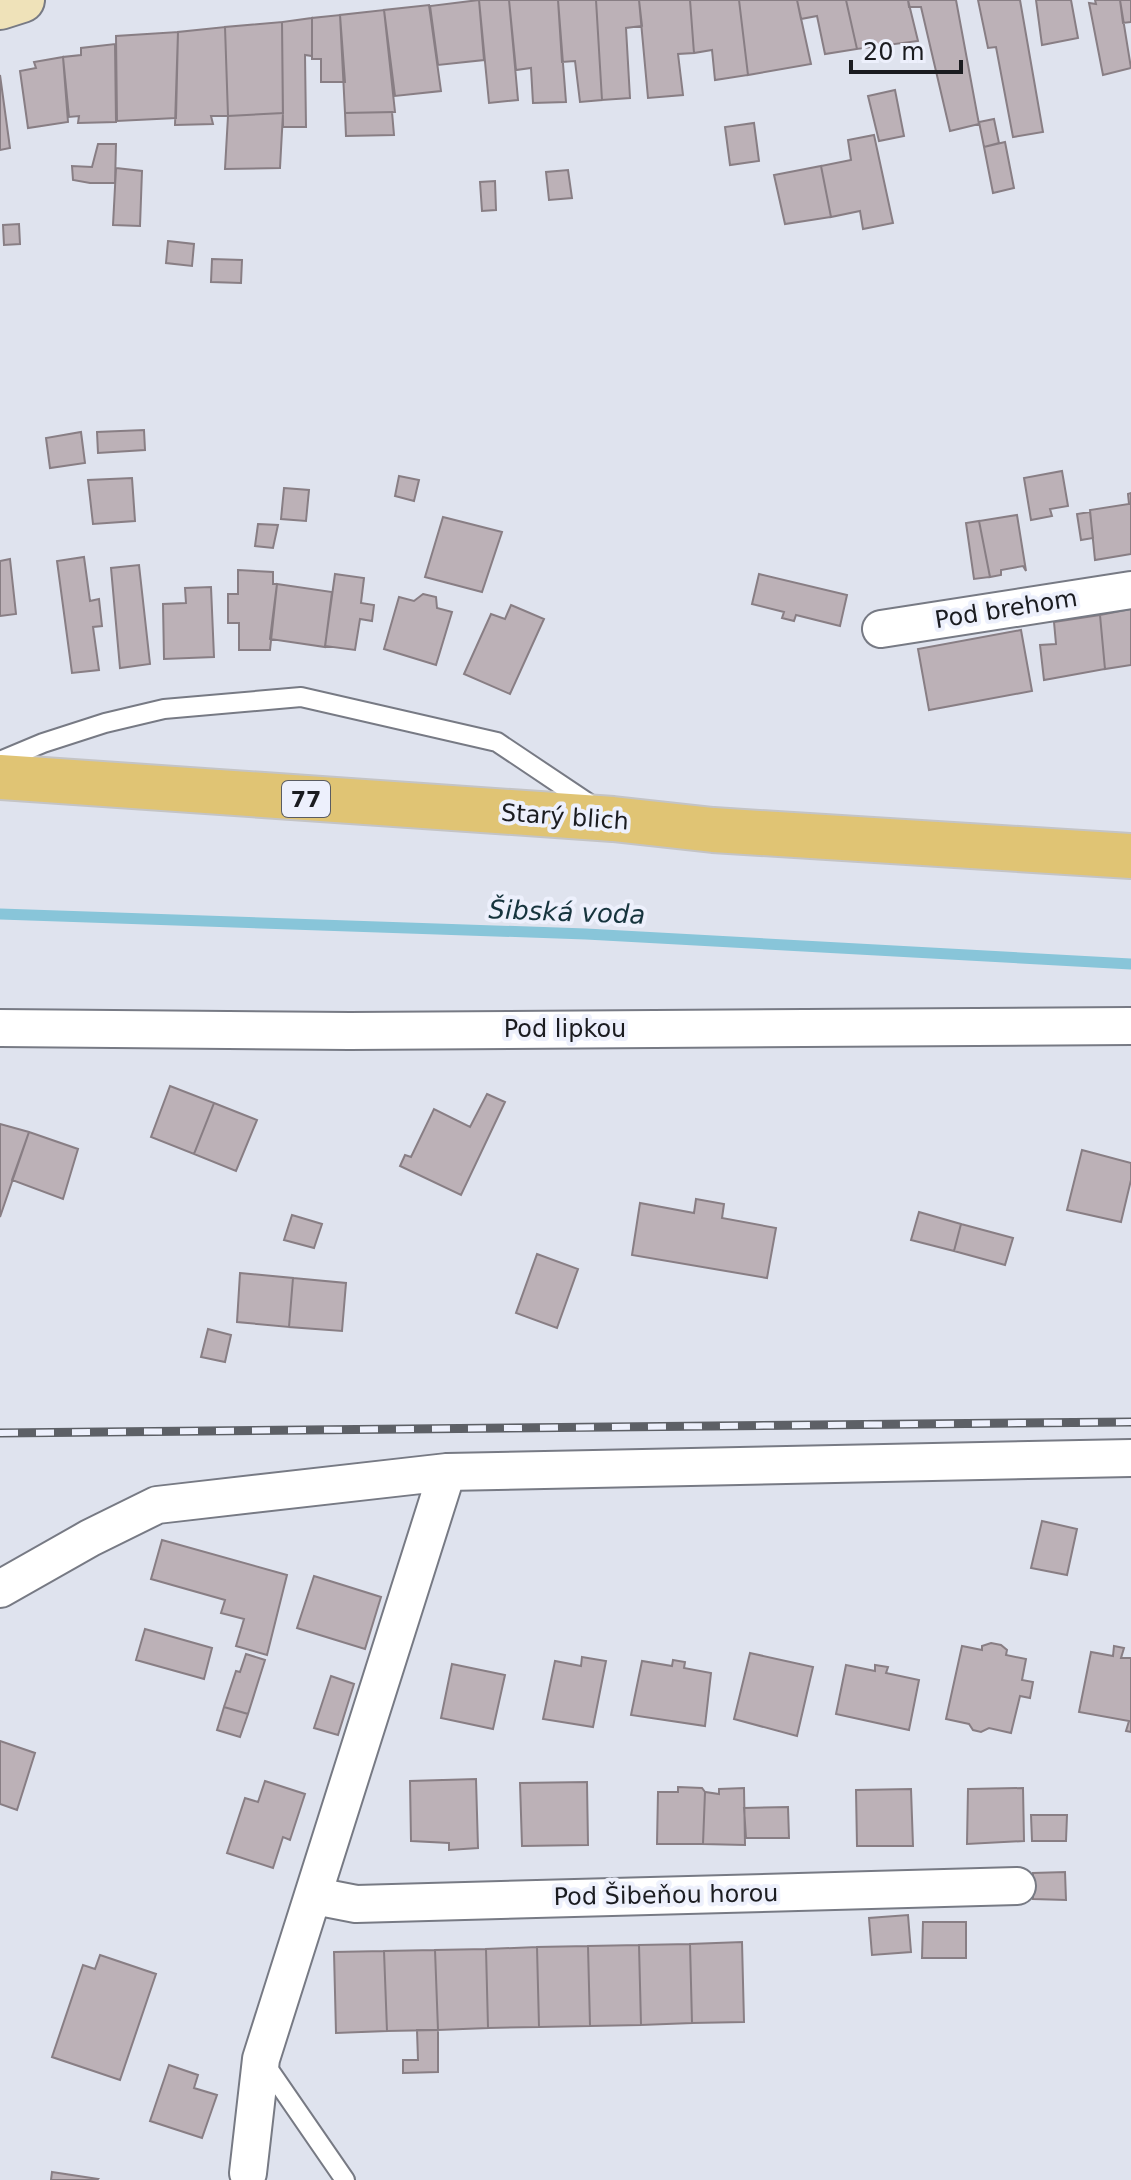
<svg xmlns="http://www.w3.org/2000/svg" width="1131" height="2180" font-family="'DejaVu Sans',sans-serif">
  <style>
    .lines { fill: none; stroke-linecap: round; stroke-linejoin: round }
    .stream { stroke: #88c5d9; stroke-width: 11 }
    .building { fill: #bcb1b7; stroke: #887e84; stroke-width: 2 }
    .lane-casing { stroke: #777a84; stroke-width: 22 }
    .street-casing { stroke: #777a84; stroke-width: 40 }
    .secondary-casing { stroke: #777a84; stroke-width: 48 }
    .primary-casing { stroke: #c4c4c5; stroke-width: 48 }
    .lane { stroke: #fff; stroke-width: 18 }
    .street { stroke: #fff; stroke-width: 36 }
    .secondary { stroke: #efe2b9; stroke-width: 44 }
    .primary { stroke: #e0c474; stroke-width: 44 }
    .rail-casing { stroke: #5d6066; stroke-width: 9 }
    .rail { stroke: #edf0fc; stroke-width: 6; stroke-dasharray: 18; stroke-linecap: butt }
    .labels { text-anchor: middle; stroke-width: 8; stroke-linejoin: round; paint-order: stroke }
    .shield { fill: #edf0fc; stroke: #5a5c62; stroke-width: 2 }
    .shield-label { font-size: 22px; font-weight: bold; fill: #1b1c20 }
    .street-label { font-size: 24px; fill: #1b1c20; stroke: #edf0fc }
    .water-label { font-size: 26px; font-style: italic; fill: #16343d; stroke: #edf0fc }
  </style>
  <rect width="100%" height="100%" fill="#dfe3ee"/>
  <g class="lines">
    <path class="stream" d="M0,914L586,934L1131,964"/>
  </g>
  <path class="building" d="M479,0L484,60L438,65L430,6Z
    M479,0H509L518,100L489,103Z
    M509,0H558L566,102L533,103L531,68L516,70Z
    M558,0H596L602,100L580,102L575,61L562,62Z
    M596,0H639L642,26L626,28L630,98L602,100Z
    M639,0H690L694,53L678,54L683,95L648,98Z
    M690,0H739L748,75L715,80L712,50L694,53Z
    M739,0H797L811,64L748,75Z
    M797,0H846L857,49L825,54L817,16L801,19Z
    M846,0H908L918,41L857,49Z
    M908,0H956L979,124L950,131L921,7H909Z
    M978,0H1020L1043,132L1013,137L996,47L988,48Z
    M1036,0H1071L1078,38L1042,45Z
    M1095,0H1120L1131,68L1103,75L1089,3L1096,4Z
    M1120,0H1131V22L1123,23Z
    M429,5L441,91L395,96L384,10Z
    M384,10L395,112L345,113L340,15Z
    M340,15L345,82H321V59H312V18Z
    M312,18V56L305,55L306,127H283L282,22Z
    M282,22L283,113L228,116L225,27Z
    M225,27L228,116H211L213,124L175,125L178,32Z
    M178,32L176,118L117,121L116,36Z
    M115,44L116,122L78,123L79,116L69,117L63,57L81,55V48Z
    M63,57L68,122L28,128L20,71L36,68L34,62Z
    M0,75L10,148L0,150Z
    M895,90L904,136L879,141L868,96Z
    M392,112L394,135L346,136L345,113Z
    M283,113L280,168L225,169L228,116Z
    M994,119L999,143L984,147L979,122Z
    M754,123L759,161L730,165L725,127Z
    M874,135L893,223L863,229L860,211L831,217L821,166L851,160L848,140Z
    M1005,142L1014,188L993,193L984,147Z
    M98,144H116L115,183H90L73,180L72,166L92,167Z
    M821,166L831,217L785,224L774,175Z
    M116,168L142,171L140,226L113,225Z
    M568,170L572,198L549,200L546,172Z
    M495,181L496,210L482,211L480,182Z
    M19,224L20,244L4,245L3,225Z
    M168,241L194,244L192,266L166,263Z
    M212,259L242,260L241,283L211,282Z
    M144,430L145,450L98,453L97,432Z
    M81,432L85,463L50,468L46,438Z
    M1062,471L1068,506L1050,509L1052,516L1031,520L1024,478Z
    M399,476L419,480L414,501L395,496Z
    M132,478L135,521L93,524L88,480Z
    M284,488L309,490L306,521L281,519Z
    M1131,493V554L1095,560L1090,510L1129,504L1128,494Z
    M1090,512L1093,538L1081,540L1077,514Z
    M1017,515L1026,571L1023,566L1001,570V575L990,577L979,521Z
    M443,517L502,532L482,592L425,577Z
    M979,521L990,577L974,579L966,523Z
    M258,524L278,525L273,548L255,546Z
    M84,557L90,601L99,599L102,626L93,627L99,670L72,673L57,561Z
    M10,559L16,614L0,616V561Z
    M139,565L150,664L120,668L111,568Z
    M238,570L273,572V584H277L270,650H239V623H228V594H238Z
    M335,574L364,578L361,603L374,605L372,621L360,619L355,650L325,646Z
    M759,574L847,595L840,626L796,615L794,621L782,618L784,612L752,604Z
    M277,584L332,592L325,647L270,639Z
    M211,587L214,657L164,659L163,604L186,603L185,588Z
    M423,594L436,597L437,608L452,612L436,665L384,649L399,597L414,601Z
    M511,605L544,619L510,694L464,674L491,614L505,619Z
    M1131,609V665L1105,669L1100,615Z
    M1100,615L1105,669L1044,680L1040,645L1056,644L1054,622Z
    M1021,630L1032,691L929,710L918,649Z
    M170,1086L214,1103L194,1154L151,1137Z
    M487,1094L505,1102L461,1195L400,1166L405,1155L411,1157L434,1109L470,1127Z
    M214,1103L257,1120L236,1171L194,1154Z
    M0,1124L29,1132L0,1217Z
    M29,1132L78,1149L63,1199L12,1180Z
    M1082,1150L1131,1163V1180L1121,1222L1067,1210Z
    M696,1199L724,1204L722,1218L776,1228L767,1278L632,1255L640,1203L694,1213Z
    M919,1212L961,1224L954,1251L911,1240Z
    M292,1215L322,1224L314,1248L284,1240Z
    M961,1224L1013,1238L1005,1265L954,1251Z
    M537,1254L578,1269L557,1328L516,1313Z
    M240,1273L293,1278L289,1327L237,1322Z
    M293,1278L346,1283L342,1331L289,1327Z
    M208,1329L231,1335L225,1362L201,1357Z
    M1042,1521L1077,1529L1067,1575L1031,1568Z
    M162,1540L287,1575L267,1655L236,1646L244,1619L221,1613L225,1600L151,1579Z
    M314,1576L381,1597L365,1649L297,1628Z
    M145,1629L212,1648L204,1679L136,1660Z
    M991,1643L1001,1645L1007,1650L1006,1655L1026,1659L1022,1680L1033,1682L1030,1698L1020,1696L1011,1733L989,1728L981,1732L973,1730L969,1724L946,1719L962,1646L982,1650V1646Z
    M1114,1646L1124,1648L1121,1658H1131V1732L1126,1731L1129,1721L1079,1712L1091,1652L1113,1656Z
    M750,1653L813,1667L797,1736L734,1719Z
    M246,1654L265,1660L248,1714L224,1707L236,1671L240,1672Z
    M582,1657L606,1661L593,1727L543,1719L555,1661L581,1666Z
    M673,1660L685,1662L684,1668L711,1673L705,1726L631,1715L642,1661L672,1666Z
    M452,1664L505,1675L493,1729L441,1718Z
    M846,1665L875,1671V1665L888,1667L886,1673L919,1680L909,1730L836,1714Z
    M331,1676L354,1684L338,1735L314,1728Z
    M224,1707L248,1714L240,1737L217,1730Z
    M0,1741L35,1753L17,1810L0,1804Z
    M476,1779L478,1848L449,1850V1843L411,1841L410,1781Z
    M265,1781L305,1794L290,1840L283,1837L273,1868L227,1853L245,1798L258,1802Z
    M587,1782L588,1845L522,1846L520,1783Z
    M678,1787L702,1788L705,1792L703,1844H657L658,1792H678Z
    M744,1788L745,1845L703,1844L705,1792L719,1794V1789Z
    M1023,1788L1024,1841L967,1844L968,1789Z
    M911,1789L913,1846H857L856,1790Z
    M788,1807L789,1838H746L744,1808Z
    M1031,1815H1067L1066,1841H1032Z
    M1065,1872L1066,1900L1033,1899V1873Z
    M908,1915L911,1952L872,1955L869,1918Z
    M923,1922H966V1958H922Z
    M742,1942L744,2022L692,2023L690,1944Z
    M690,1944L692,2023L641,2025L639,1945Z
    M639,1945L641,2025L590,2026L588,1946Z
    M588,1946L590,2026L539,2027L537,1947Z
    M537,1947L539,2027L488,2028L486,1949Z
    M486,1949L488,2028L438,2030L435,1950Z
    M435,1950L438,2030L387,2031L384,1951Z
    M384,1951L387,2031L336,2033L334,1952Z
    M100,1955L156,1974L120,2080L52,2057L83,1965L95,1969Z
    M417,2030H438V2072L403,2073V2060H418Z
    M169,2065L198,2075L194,2088L217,2095L202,2138L150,2121Z
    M52,2172L98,2179L97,2180H51Z"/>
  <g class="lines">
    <defs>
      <path id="lane" d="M0,761L43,743L105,723L164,709L301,697L497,742L594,807
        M263,2061L345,2180"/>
      <path id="street" d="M881,629L1131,590
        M0,1028L350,1031L1131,1026
        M0,1589L90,1538L157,1505L447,1472L1131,1458
        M315,1896L356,1904L1017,1886
        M248,2173L261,2059L447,1472"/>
      <path id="secondary" d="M0,7L22,0"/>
      <path id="primary" d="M0,777L613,819L713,830L1131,856"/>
    </defs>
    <use href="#lane" class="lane-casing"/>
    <use href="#street" class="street-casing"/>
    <use href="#secondary" class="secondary-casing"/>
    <use href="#primary" class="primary-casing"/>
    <use href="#lane" class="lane"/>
    <use href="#street" class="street"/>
    <use href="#secondary" class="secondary"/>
    <use href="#primary" class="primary"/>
    <defs>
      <path id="rail" d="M0,1433L1131,1422"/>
    </defs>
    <use href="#rail" class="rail-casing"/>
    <use href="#rail" class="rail"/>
  </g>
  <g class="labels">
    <rect class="shield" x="282" y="781" width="48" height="36" rx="6"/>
    <g class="shield-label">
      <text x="306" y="807">77</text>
    </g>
    <g class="street-label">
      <text transform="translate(1006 609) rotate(-9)" y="8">Pod brehom</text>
      <text transform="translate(565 817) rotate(4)" y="8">Starý blich</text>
      <text x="565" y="1037">Pod lipkou</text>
      <text transform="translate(666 1895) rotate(-1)" y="8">Pod Šibeňou horou</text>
    </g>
    <g class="water-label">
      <text transform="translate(567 912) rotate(2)" y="9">Šibská voda</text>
    </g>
  </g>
  <path d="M851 60v12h110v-12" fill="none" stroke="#1b1c20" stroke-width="4"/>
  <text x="863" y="60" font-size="24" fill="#1b1c20" stroke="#edf0fc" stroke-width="6" paint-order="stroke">20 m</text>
</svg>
